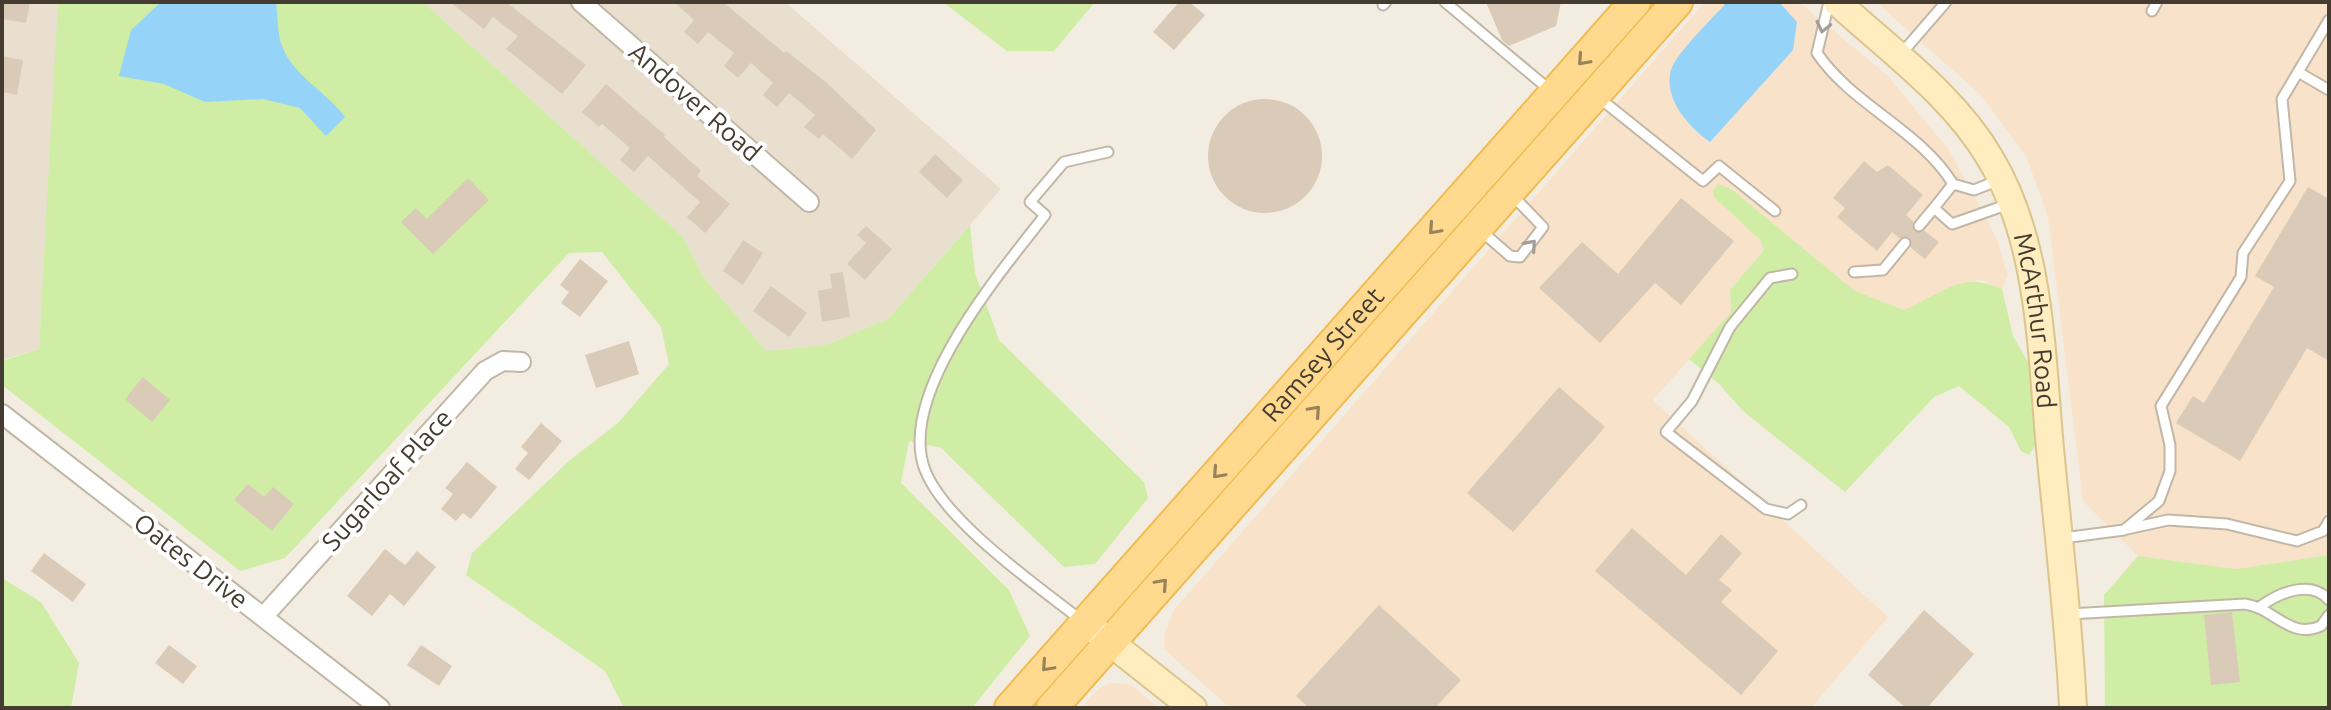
<svg xmlns="http://www.w3.org/2000/svg" width="2331" height="710" font-family="Ubuntu,sans-serif">
  <style>
    .residential { fill: #e8dfcf }
    .commercial { fill: #f8e2c9 }
    .green { fill: #cfeda4 }
    .water { fill: #95d3f8 }
    .building { fill: #d9cbb8 }
    .lines { fill: none; stroke-linecap: round; stroke-linejoin: round }
    .lane-casing { stroke: #c2b7a6; stroke-width: 13 }
    .street-casing { stroke: #c2b7a6; stroke-width: 22 }
    .secondary-casing { stroke: #dbc48d; stroke-width: 30 }
    .primary-casing { stroke: #f1bb52; stroke-width: 34 }
    .lane { stroke: #fff; stroke-width: 9 }
    .street { stroke: #fff; stroke-width: 18 }
    .secondary { stroke: #ffedbf; stroke-width: 26 }
    .primary { stroke: #ffda8e; stroke-width: 30 }
    .oneway { stroke: #a29e98 }
    .oneway2 { stroke: #99835b }
    .labels { text-anchor: middle; stroke-width: 8; stroke-linejoin: round; paint-order: stroke }
    .street-label { font-size: 26px; fill: #453c31; stroke: #fff }
  </style>
  <rect width="100%" height="100%" fill="#f3ede1"/>
  <path class="residential" d="M2,2H59L39,349L2,360Z
    M423,2H785L1001,189L888,319L826,345L766,351L702,275L684,238Z"/>
  <path class="commercial" d="M1705,2H1799L1887,75L1949,150L1996,237L2008,275L2002,289L1980,279L1904,310L1855,291L1731,189L1714,197L1760,240L1764,250L1730,290L1731,312L1653,400L1888,617L1811,708H1230L1164,649L1165,632L1174,610Z
    M1876,2H2329V555L2236,569L2138,556L2083,501L2048,217L2027,158L1982,96Z
    M1110,683L1130,684L1159,708H1081L1098,689Z"/>
  <path class="green" d="M58,2H423L684,238L702,275L766,351L826,345L888,319L970,225L975,273L999,340L1144,482L1148,498L1095,564L1064,567L941,448L909,441L901,483L1009,590L1030,636L972,708H624L605,671L466,575L472,553L570,460L618,423L669,364L661,327L602,252L569,253L285,558L240,571L2,385V361L39,349Z
    M943,2H1095L1054,51H1007Z
    M1718,184L1731,189L1855,291L1904,310C1942,294 1961,270 2002,289L2013,336L2033,371L2040,438L2029,455L2021,451L2009,427L1959,386L1934,397L1845,492L1744,412L1719,384L1689,359L1731,312L1730,290L1764,250L1760,240L1714,197L1713,191Z
    M2329,555V708H2105L2104,595L2138,556L2236,569Z
    M2,578L41,602L79,663L71,708H2Z"/>
  <path class="water" d="M161,2H276C278,16 277,34 282,46C294,77 326,91 345,117L326,136L300,108L263,99L205,102L164,84L119,76L131,30Z
    M1727,2H1779L1797,22L1793,50L1710,142C1689,127 1663,99 1671,70C1676,53 1714,17 1727,2Z"/>
  <path class="building" d="M2,2H30L26,23L2,19Z
    M450,2H506L586,65L562,94L506,49L518,36L493,17L484,29Z
    M674,2H723L784,53L786,51L827,83L876,130L852,159L823,134L819,139L804,127L815,115L789,93L777,107L763,95L773,83L751,63L738,78L724,66L734,53L708,32L698,44L684,32L694,20Z
    M1179,2H1189L1205,15L1174,50L1153,32Z
    M1486,2H1561L1556,26L1509,46L1502,40Z
    M2,56L23,60L17,95L2,92Z
    M606,84L665,135L664,137L701,171L697,176L730,204L705,233L687,217L700,202L648,156L634,172L620,160L630,148L602,124L599,127L582,112Z
    M1208 156a57 57 0 1 1 114 0a57 57 0 1 1-114 0Z
    M935,154L963,180L947,198L919,172Z
    M1864,161L1877,172L1888,165L1923,195L1906,215L1913,221L1914,231H1925L1939,242L1925,259L1911,248L1909,237L1899,238L1892,232L1877,251L1837,217L1845,208L1833,198Z
    M468,178L489,200L433,254L401,222L416,208L427,219Z
    M2308,187L2329,199V361L2307,348L2240,461L2176,423L2193,396L2204,403L2274,287L2255,276Z
    M1681,198L1734,241L1681,305L1655,283L1600,343L1539,288L1582,242L1618,274Z
    M866,226L892,249L865,280L847,264L866,243L857,235Z
    M743,240L763,253L743,285L723,271Z
    M580,259L608,281L580,317L561,303L569,292L560,285Z
    M843,272L850,317L822,322L818,291L832,288L830,274Z
    M771,286L807,313L789,337L753,311Z
    M629,341L639,374L596,388L585,355Z
    M143,377L170,400L152,422L125,399Z
    M1559,387L1605,427L1513,532L1467,493Z
    M541,423L562,441L529,480L515,469L528,453L521,447Z
    M467,462L497,487L471,519L463,513L456,521L441,509L453,494L445,488Z
    M248,484L264,497L273,487L294,504L272,531L234,500Z
    M1632,528L1686,575L1721,534L1742,553L1719,580L1732,590L1721,602L1778,651L1741,695L1595,571Z
    M385,549L405,565L417,551L436,567L404,606L390,594L372,616L347,596Z
    M44,553L86,584L73,602L31,571Z
    M1379,605L1461,680L1435,708H1309L1296,696Z
    M1924,610L1974,654L1927,708H1906L1868,675Z
    M2232,612L2240,682L2211,685L2204,615Z
    M169,645L197,666L183,684L155,663Z
    M421,645L452,666L439,686L407,665Z"/>
  <g class="lines">
    <defs>
      <path id="lane" d="M1445,2L1551,91
        M1829,2L1817,53C1852,105 1920,130 1953,184L1934,208L1952,224L2009,204
        M1383,5L1386,2
        M2152,11L2157,2
        M1901,54L1946,2
        M2298,72L2329,90
        M1598,97L1703,181L1719,166L1775,211
        M1953,184L1974,190L1999,180
        M1919,226L1934,208
        M1480,230L1510,256L1520,257L1543,227L1513,196
        M1854,272L1883,270L1905,243
        M1792,274L1770,278L1730,327L1692,401L1666,432L1766,509L1788,514L1801,505
        M2127,529L2168,520L2227,524L2297,541L2323,531L2329,521
        M2063,538L2124,530L2159,501L2170,471V445L2161,406L2241,277L2243,253L2290,181L2282,99L2329,20
        M2261,606C2279,593 2311,579 2329,600
        M2069,614L2245,604C2274,608 2290,640 2321,626L2329,615
        M1082,621C1038,586 945,522 925,470C896,394 1001,272 1045,215L1030,202L1064,162L1108,152"/>
      <path id="street" d="M581,2L809,202
        M2,414L380,708
        M263,617L485,371L503,361L521,362"/>
      <g id="secondary">
        <path id="s1" d="M1837,2C1889,50 1953,95 1990,158C2043,246 2041,359 2051,459C2059,542 2069,625 2073,708"/>
        <path d="M1096,631L1193,708"/>
      </g>
      <g id="primary">
        <path id="s2" d="M1010,708L1635,2"/>
        <path d="M1052,708L1677,2"/>
      </g>
    </defs>
    <use href="#lane" class="lane-casing"/>
    <use href="#street" class="street-casing"/>
    <use href="#secondary" class="secondary-casing"/>
    <use href="#primary" class="primary-casing"/>
    <use href="#lane" class="lane"/>
    <use href="#street" class="street"/>
    <use href="#secondary" class="secondary"/>
    <use href="#primary" class="primary"/>
  </g>
  <defs><path id="oneway-chevron" d="M-2-3.5L2.5 0L-2 3.5" fill="none" stroke-width="1.6" stroke-linecap="round" stroke-linejoin="round" transform="scale(2)"/></defs>
  <g class="oneway">
    <use href="#oneway-chevron" transform="translate(1823 27) rotate(103)"/>
    <use href="#oneway-chevron" transform="translate(1531 245) rotate(-49)"/>
  </g>
  <g class="oneway2">
    <use href="#oneway-chevron" transform="translate(1583 60) rotate(132)"/>
    <use href="#oneway-chevron" transform="translate(1434 229) rotate(132)"/>
    <use href="#oneway-chevron" transform="translate(1315 411) rotate(-48)"/>
    <use href="#oneway-chevron" transform="translate(1218 473) rotate(132)"/>
    <use href="#oneway-chevron" transform="translate(1162 584) rotate(-48)"/>
    <use href="#oneway-chevron" transform="translate(1047 666) rotate(132)"/>
  </g>
  <g class="labels">
    <g class="street-label">
      <text transform="translate(695 102) rotate(41)" y="9">Andover Road</text>
      <text dy="9" stroke="none"><textPath href="#s1" startOffset="390">McArthur Road</textPath></text>
      <text dy="9" stroke="none"><textPath href="#s2" startOffset="472">Ramsey Street</textPath></text>
      <text transform="translate(387 480) rotate(-48)" y="9">Sugarloaf Place</text>
      <text transform="translate(191 561) rotate(38)" y="9">Oates Drive</text>
    </g>
  </g>
  <rect width="2331" height="710" fill="none" stroke="#453c31" stroke-width="8"/>
</svg>
